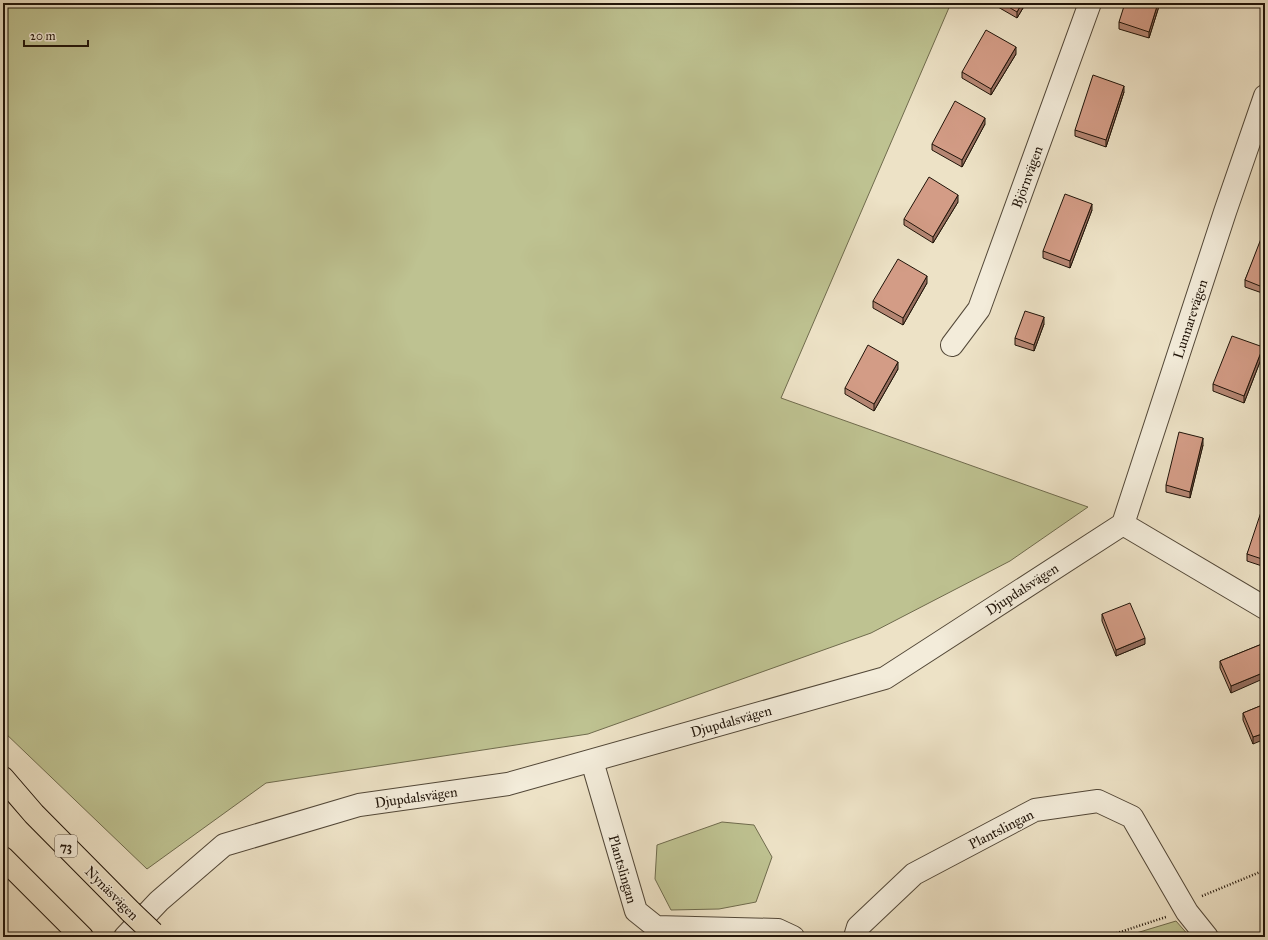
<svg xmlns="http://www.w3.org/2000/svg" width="1268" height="940" font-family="'IM FELL Great Primer',serif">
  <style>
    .green { fill: #bec291; stroke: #6f6b4d }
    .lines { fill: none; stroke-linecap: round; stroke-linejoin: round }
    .minor-casing { stroke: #534838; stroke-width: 24 }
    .highway-casing { stroke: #201409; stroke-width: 24 }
    .path { stroke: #201409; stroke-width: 2.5; stroke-dasharray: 1 2; stroke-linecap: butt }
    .minor { stroke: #f3ecda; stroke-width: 22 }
    .highway { stroke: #ede2c6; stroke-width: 22 }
    .highway-bridge-casing { stroke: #201409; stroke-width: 24; stroke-linecap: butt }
    .highway-bridge { stroke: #ede2c6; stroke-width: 22 }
    .wall { fill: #b58673; stroke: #201409 }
    .shaded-wall { fill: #946d5e; stroke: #201409 }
    .building { fill: #d39c86; stroke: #201409 }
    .labels { text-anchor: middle; stroke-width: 3; stroke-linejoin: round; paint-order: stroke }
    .shield { fill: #f3ecda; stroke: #5f5548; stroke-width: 1 }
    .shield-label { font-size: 13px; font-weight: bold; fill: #201409 }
    .street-label { font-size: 14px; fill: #201409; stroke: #f3ecda }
  </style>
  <rect width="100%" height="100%" fill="#ede2c6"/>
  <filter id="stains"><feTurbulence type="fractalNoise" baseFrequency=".005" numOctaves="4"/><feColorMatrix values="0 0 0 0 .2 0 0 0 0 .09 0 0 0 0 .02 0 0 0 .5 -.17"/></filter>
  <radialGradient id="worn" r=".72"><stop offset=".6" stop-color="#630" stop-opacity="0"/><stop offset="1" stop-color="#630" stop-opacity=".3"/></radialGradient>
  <path class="green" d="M3,3H951L781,398L1088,507L1010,561L871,633L588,734L266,783L147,869L3,731Z
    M722,822L754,825L772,857L756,902L719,909L671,910L655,879L657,845Z
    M1176,921L1190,937H1123Z"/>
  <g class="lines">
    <defs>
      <path id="minor" d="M952,345L979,309L1090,3
        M1123,524L1225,212L1265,96
        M1123,524L1265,608
        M592,761L636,911L656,927L778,930L793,937
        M125,937L159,901L224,845L359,805L508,784L885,678L1123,524
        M855,937L858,927L914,874L1035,810L1098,801L1132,817L1187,912L1207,937"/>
      <path id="highway" d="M3,778L34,814L131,912
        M3,858L82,937"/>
    </defs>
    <use href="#minor" class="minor-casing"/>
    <use href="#highway" class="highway-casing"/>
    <path class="path" d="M1202,896L1265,870
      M1105,937L1166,917"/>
    <use href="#minor" class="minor"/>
    <use href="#highway" class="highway"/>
    <defs>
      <path id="highway-bridge" d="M131,912L153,933"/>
    </defs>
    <use href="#highway-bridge" class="highway-bridge-casing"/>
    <use href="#highway-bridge" class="highway-bridge"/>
  </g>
  <path class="wall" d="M991,3H1026L1017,18Z
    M1160,3L1149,38L1119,29V22Z
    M1016,54L991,95L962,78V72Z
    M1124,92L1106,147L1075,136V130Z
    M985,124L962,167L932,150V144Z
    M958,202L933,243L904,225V219Z
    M1092,210L1070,268L1043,258V251Z
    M1265,232V294L1245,287V280Z
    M927,283L903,325L873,308V301Z
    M1044,324L1034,351L1015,345V338Z
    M1263,354L1244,403L1213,391V384Z
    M898,369L874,411L845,394V388Z
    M1203,445L1190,498L1166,492V485Z
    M1265,501V513H1263V506Z
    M1265,514V567L1247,561V554Z
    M1102,614L1145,644L1116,656L1102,621Z
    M1262,644L1231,693L1220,668V661Z
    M1265,704L1253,744L1243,720V713Z
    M1265,760V776L1262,768V762Z"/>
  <path class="shaded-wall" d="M1022,3H1026L1017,18V12Z
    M1158,3H1160L1149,38V32Z
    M1016,47V54L991,95V89Z
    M1124,86V92L1106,147V140Z
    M985,118V124L962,167V160Z
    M958,195V202L933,243V237Z
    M1092,204V210L1070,268V261Z
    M927,276V283L903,325V318Z
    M1044,317V324L1034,351V345Z
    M1263,347V354L1244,403V396Z
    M898,362V369L874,411V404Z
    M1203,438V445L1190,498V492Z
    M1145,638V644L1116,656V650Z
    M1265,672V678L1231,693V686Z
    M1265,733V739L1253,744V737Z"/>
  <path class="building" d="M1002,3H1022L1017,12Z
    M1125,3H1158L1149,32L1119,22Z
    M986,30L1016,47L991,89L962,72Z
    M1093,75L1124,86L1106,140L1075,130Z
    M955,101L985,118L962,160L932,144Z
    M929,177L958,195L933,237L904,219Z
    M1065,194L1092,204L1070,261L1043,251Z
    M1264,231L1265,232V288L1245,280Z
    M898,259L927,276L903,318L873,301Z
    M1025,311L1044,317L1034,345L1015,338Z
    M1232,336L1263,347L1244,396L1213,384Z
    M868,345L898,362L874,404L845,388Z
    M1179,432L1203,438L1190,492L1166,485Z
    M1261,512L1265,514V560L1247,554Z
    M1130,603L1145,638L1116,650L1102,614Z
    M1262,644L1265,651V672L1231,686L1220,661Z
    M1265,704V733L1253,737L1243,713Z
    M1265,760V769L1262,762Z"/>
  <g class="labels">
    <rect class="shield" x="55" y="835" width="22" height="22" rx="3"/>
    <g class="shield-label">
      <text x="66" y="851">73</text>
    </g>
    <g class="street-label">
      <text transform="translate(1027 177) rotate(-70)" y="5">Björnvägen</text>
      <text transform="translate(1190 319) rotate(-72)" y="5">Lunnarevägen</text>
      <text transform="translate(1022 589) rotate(-33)" y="5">Djupdalsvägen</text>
      <text transform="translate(731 721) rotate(-16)" y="5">Djupdalsvägen</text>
      <text transform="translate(416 797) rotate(-8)" y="5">Djupdalsvägen</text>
      <text transform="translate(1001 829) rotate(-27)" y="5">Plantslingan</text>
      <text transform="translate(623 869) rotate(74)" y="5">Plantslingan</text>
      <text transform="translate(112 893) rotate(45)" y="5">Nynäsvägen</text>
    </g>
  </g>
  <rect width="1268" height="940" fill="none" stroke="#ede2c6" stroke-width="16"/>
  <rect x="4" y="4" width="1260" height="932" fill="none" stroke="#201409" stroke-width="2"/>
  <rect x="8" y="8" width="1252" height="924" fill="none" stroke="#201409"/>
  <path d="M24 40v6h64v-6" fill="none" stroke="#201409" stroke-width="2"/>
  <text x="30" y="40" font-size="12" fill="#201409" stroke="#f3ecda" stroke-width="3" paint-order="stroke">20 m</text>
  <rect width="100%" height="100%" filter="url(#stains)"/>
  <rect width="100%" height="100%" fill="url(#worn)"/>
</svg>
